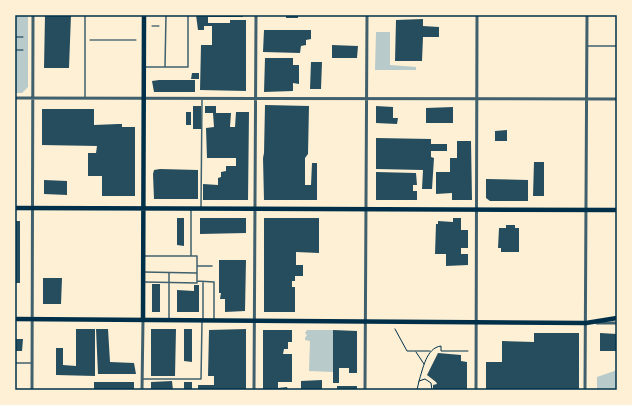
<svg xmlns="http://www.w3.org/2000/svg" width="632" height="405" font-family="'Roboto Condensed',sans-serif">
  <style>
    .green { fill: #b9caca }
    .building { fill: #264d5e }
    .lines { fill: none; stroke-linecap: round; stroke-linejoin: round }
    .path { stroke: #003049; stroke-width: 1 }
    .service { stroke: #3f606c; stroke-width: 1.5 }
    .minor { stroke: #3f606c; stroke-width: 3 }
    .primary { stroke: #003049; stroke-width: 4.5 }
    .neatline { fill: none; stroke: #003049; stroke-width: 1.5 }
  </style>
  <rect width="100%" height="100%" fill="#fdf0d5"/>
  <path class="green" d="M15,15H28V87L22,93H15Z
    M376,32H390V65L416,67V70H375Z
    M307,330H333V372L309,371L310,341L305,340V338L307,335L305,333Z
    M617,370V390H597V377Z"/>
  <path class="building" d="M45,15H71L69,68H44Z
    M196,15H208V23H230V20H246V91L200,90L201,45H212V26H204V30H198Z
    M208,15H243V17H208Z
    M286,15H298V18H286Z
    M423,19V26L439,27V37H423L422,61H395L396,20Z
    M264,30H311V39L306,40V45L301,46L300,53L263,52Z
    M332,45L358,46L357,58H332Z
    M265,58H293V65H299V84L293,83V91L264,92Z
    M311,62H322L321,89H310Z
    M192,73H199V79H191Z
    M159,80H195V92H154L152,81Z
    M265,105L309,106L308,154L305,158V185H311L312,163H317V200H264L263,158L264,153Z
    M193,106H201V129H193Z
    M205,106H216V113H231L230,127H235L236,112H249L248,200H203V184L218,185V178L221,177V172L226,171V166H236V158H207L206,128L214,127L213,113H205Z
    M376,106L393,107V118H398L397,124L376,123Z
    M453,107V123H426V108Z
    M42,109H94V125L118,124H122V127H135V196H102V176H88V153H96L97,146L42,145Z
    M186,112H191V125H186Z
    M507,130V141H495V131Z
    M376,138L431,139V144H447V151H431V157L434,158L432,189H422L423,170L376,169Z
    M457,141H471L472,200H452V193L436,194V172H450V158H457Z
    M534,162H544V196H533Z
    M160,169L198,170V199H154L153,174L154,170Z
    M376,172L416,173L417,185H413V191H417V200H376Z
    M486,179L528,180V201H490L486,198Z
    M44,180L67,181V195L44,194Z
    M177,218H184V246L177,245Z
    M200,218H246V233L200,234Z
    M264,218H319V253L296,252V265H303V276H295V281H292V287H295V312H264Z
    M453,218H461V230H468V248H461V254H468V265L446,266V254H435L436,224H438V221L453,222Z
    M15,221H20V283H15Z
    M506,225H515V228H519V252H501V248H498L499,228H506Z
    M219,260H246L245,311L225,312V299H220L221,293H219Z
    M43,278H62L61,304H43Z
    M152,284H160V312H152Z
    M194,285H199V312H177V290L194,291Z
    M76,329H95V376L56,375V348H63V365L76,366Z
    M96,329H108L110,362L134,363L136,374H98Z
    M151,329H176L175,376H151Z
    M184,329H192V362L184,361Z
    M246,329V390H198V385H214V376H208L209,330Z
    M263,330H292V342H288V349H284L283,354H292V382H278V388L287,387L288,390H263Z
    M333,330L357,331V373H349V368H339V383H333Z
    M534,333H579V390H486V362H502V341L534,342Z
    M600,333L617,334V351H600Z
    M15,339H23L22,351H15Z
    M438,353L461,355V361L467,362V390H433V385L437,384L436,382L427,375Z
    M322,380V390H301V381Z
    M172,381L173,390H151V382Z
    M94,382H134V390H94Z
    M184,382H192V390H184Z
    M337,386H357V390H337Z"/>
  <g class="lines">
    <path class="path" d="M152,26H159
      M15,37H23
      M90,40H136
      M15,50H23
      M395,329L407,351H430
      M416,352L424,364
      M419,381C423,369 426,348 441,346V351H468
      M417,390L419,381L425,379L431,383L432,390"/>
    <path class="service" d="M587,46H617
      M146,67H188V15
      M165,67L166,15
      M85,98V15
      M201,207L202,99
      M191,256V209
      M198,266H212
      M143,272L197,273V256H145
      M169,273V318
      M197,281L214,282V319
      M145,282L197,283V273
      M203,320V282
      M15,363H32
      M142,379H201L202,322"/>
    <path class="minor" d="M15,98L617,99
      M597,323H617
      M32,390L33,15
      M142,390L143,320
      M254,390L256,15
      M365,390L367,15
      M476,390L477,15
      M585,390L587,15"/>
    <path class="primary" d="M15,208L617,210
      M15,319L586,323L617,318
      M143,320L144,15"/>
  </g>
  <rect width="632" height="405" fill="none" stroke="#fdf0d5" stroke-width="32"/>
  <rect x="16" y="16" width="600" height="373" class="neatline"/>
</svg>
